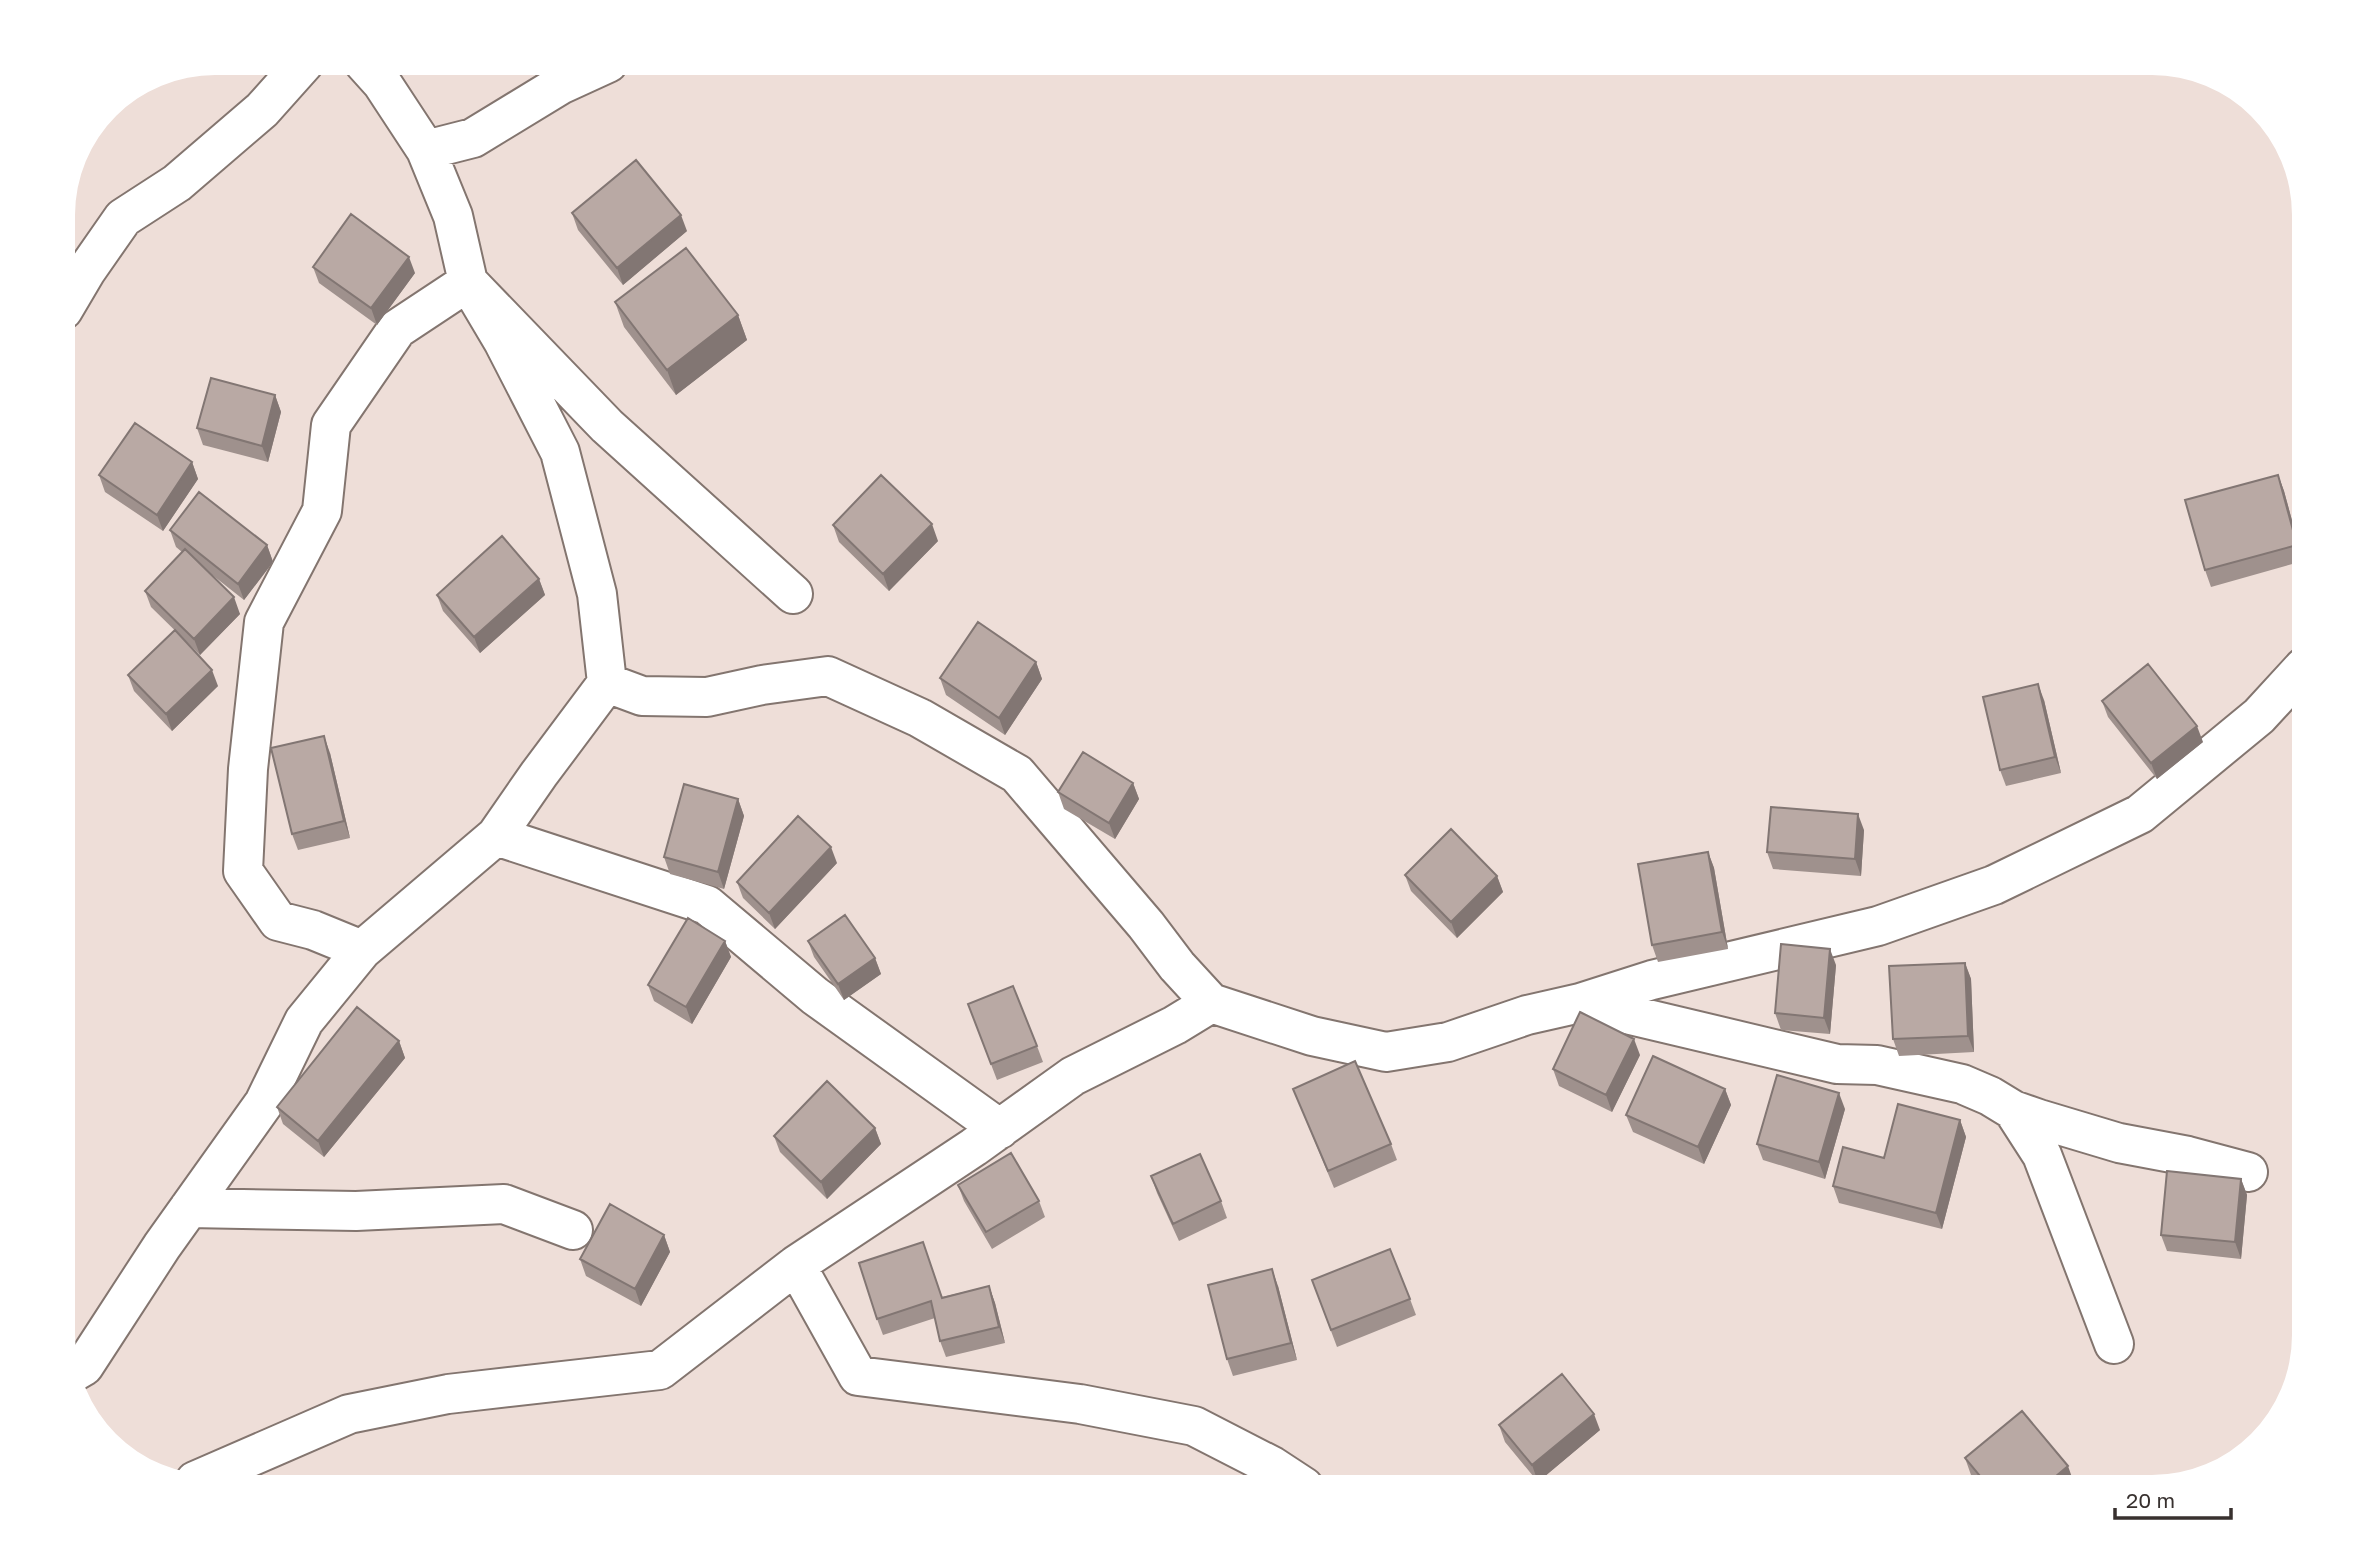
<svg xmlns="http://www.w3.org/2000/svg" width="2367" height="1550" font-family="'Golos Text',sans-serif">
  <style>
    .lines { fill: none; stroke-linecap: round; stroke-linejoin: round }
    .minor-casing { stroke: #83756f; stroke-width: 42 }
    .minor { stroke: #fff; stroke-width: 38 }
    .wall { fill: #9f918d }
    .shaded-wall { fill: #827673 }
    .building { fill: #b9a9a4; stroke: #827673; stroke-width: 2 }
  </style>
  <rect width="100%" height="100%" fill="#eeded8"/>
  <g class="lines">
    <defs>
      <path id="minor" d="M364,63L382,83L426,150L453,216L468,282L503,341L560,452L597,594L607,683L642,696L707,697L762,685L828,676L920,718L1017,774L1146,925L1177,966L1211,1003
        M426,150L473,138L560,85L608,63
        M63,310L86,271L123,218L177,183L262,110L304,63
        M496,836L707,905L815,996L1000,1129
        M362,950L313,930L278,921L243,871L248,769L264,622L322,511L331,425L397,329L468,282L607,426L793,594
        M1580,1003L1837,1064L1877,1065L1962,1084L1990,1096L2013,1110L2039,1119L2119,1143L2188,1156L2248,1172
        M2013,1110L2042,1155L2114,1344
        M189,1208L356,1211L504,1204L573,1230
        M796,1265L858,1376L1080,1404L1194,1426L1272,1466L1304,1487
        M72,1373L84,1366L162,1246L264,1103L304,1021L362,950L496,836L539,774L607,683
        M195,1481L349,1414L448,1394L660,1370L796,1265L974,1147L1073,1076L1175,1025L1211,1003L1312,1036L1386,1052L1448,1042L1527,1015L1580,1003L1652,980L1878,926L1994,885L2140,814L2259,716L2304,667"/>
    </defs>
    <use href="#minor" class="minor-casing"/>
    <use href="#minor" class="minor"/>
  </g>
  <path class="wall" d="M572,213L687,231L623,285L578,230Z
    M313,267L415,273L377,325L319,283Z
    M615,302L738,315L747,340L676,395L624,327Z
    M275,395L281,412L268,462L203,445L197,428Z
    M192,462L198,479L163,531L105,492L99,475Z
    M2278,475L2284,491L2303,561L2211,587L2205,570Z
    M833,525L938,541L889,591L839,542Z
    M170,530L267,545L273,562L244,600L211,574L240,614L200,655L151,607L145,591L182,552L176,547Z
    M539,579L545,595L480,653L443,611L437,595Z
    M1036,662L1042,679L1005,735L946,695L940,678Z
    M128,675L218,686L172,731L134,691Z
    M2044,700L2061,773L2006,786L2000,770Z
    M2102,701L2203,742L2157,779L2108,717Z
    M330,753L350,838L298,850L292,834Z
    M1133,783L1139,799L1115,839L1064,809L1058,792Z
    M738,799L744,816L724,889L670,874L664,857Z
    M1864,830L1861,876L1773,869L1767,852Z
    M1708,852L1714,868L1728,949L1658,962L1652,945Z
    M837,863L775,929L743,898L737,882Z
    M1405,875L1497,876L1503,892L1457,938L1411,891Z
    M725,941L731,957L692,1024L654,1001L648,985Z
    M808,941L875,958L881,974L844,1000L814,957Z
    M1965,963L1971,979L1974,1052L1899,1056L1893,1039Z
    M1836,965L1830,1034L1781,1030L1775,1013Z
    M968,1004L1037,1046L1043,1062L997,1080Z
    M399,1041L405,1058L324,1157L283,1124L277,1107Z
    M1640,1055L1612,1112L1559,1086L1553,1069Z
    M1293,1089L1391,1144L1397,1160L1334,1188Z
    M1725,1089L1731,1105L1704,1164L1633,1132L1626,1115Z
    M1845,1109L1825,1179L1763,1160L1757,1144Z
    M1960,1120L1966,1137L1942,1229L1839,1203L1833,1186L1884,1158Z
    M875,1128L881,1144L827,1199L780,1152L774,1136Z
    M1151,1176L1221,1201L1227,1218L1179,1241L1157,1193Z
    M2241,1179L2247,1195L2241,1259L2167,1251L2161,1235Z
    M958,1185L1039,1201L1045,1217L992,1249L964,1201Z
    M664,1235L670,1252L641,1306L586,1276L580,1259Z
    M929,1259L942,1297L989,1286L995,1303L1005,1343L946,1357L940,1341L935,1318L883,1335L877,1319Z
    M1312,1280L1410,1299L1416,1315L1337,1347Z
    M1278,1286L1297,1360L1233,1376L1227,1359Z
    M1499,1425L1600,1430L1538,1482L1505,1442Z
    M1965,1458L2074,1483L2068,1487H1982L1971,1475Z"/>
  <path class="shaded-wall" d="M681,215L687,231L623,285L617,268Z
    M409,257L415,273L377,325L371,308Z
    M738,315L747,340L676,395L667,370Z
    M275,395L281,412L268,462L262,446Z
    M192,462L198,479L163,531L157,515Z
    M2278,475L2284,491L2303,561L2297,545Z
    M932,524L938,541L889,591L883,574Z
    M267,545L273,562L244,600L238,584Z
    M539,579L545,595L480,653L474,637Z
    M234,597L240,614L200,655L194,639Z
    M1036,662L1042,679L1005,735L999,718Z
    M212,670L218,686L172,731L166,714Z
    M2038,684L2044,700L2061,773L2055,757Z
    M2197,726L2203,742L2157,779L2151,763Z
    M324,736L330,753L350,838L344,821Z
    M1133,783L1139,799L1115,839L1109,823Z
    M738,799L744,816L724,889L718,872Z
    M1858,814L1864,830L1861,876L1855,859Z
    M831,847L837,863L775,929L769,913Z
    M1708,852L1714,868L1728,949L1722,932Z
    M1497,876L1503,892L1457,938L1451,922Z
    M725,941L731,957L692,1024L686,1007Z
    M1830,949L1836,965L1830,1034L1824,1018Z
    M875,958L881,974L844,1000L838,984Z
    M1965,963L1971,979L1974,1052L1968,1036Z
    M1634,1039L1640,1055L1612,1112L1606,1095Z
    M399,1041L405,1058L324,1157L318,1141Z
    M1725,1089L1731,1105L1704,1164L1698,1147Z
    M1839,1093L1845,1109L1825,1179L1819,1162Z
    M1960,1120L1966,1137L1942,1229L1936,1213Z
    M875,1128L881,1144L827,1199L821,1182Z
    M2241,1179L2247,1195L2241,1259L2235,1242Z
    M664,1235L670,1252L641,1306L635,1289Z
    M1272,1269L1278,1286L1297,1360L1291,1343Z
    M989,1286L995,1303L1005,1343L999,1327Z
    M1594,1414L1600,1430L1538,1482L1532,1465Z
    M2068,1466L2074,1483L2068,1487H2043Z"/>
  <path class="building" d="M636,160L681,215L617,268L572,213Z
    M351,214L409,257L371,308L313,267Z
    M686,248L738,315L667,370L615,302Z
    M211,378L275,395L262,446L197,428Z
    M135,423L192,462L157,515L99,475Z
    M881,475L932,524L883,574L833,525Z
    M2278,475L2297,545L2205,570L2185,500Z
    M199,492L267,545L238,584L170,530Z
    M502,536L539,579L474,637L437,595Z
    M185,549L234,597L194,639L145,591Z
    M978,622L1036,662L999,718L940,678Z
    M175,630L212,670L166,714L128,675Z
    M2148,664L2197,726L2151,763L2102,701Z
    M2038,684L2055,757L2000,770L1983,697Z
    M324,736L344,821L292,834L271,748Z
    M1083,752L1133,783L1109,823L1058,792Z
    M684,784L738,799L718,872L664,857Z
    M1771,807L1858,814L1855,859L1767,852Z
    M798,816L831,847L769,913L737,882Z
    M1451,829L1497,876L1451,922L1405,875Z
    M1708,852L1722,932L1652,945L1638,864Z
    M845,915L875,958L838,984L808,941Z
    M688,918L725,941L686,1007L648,985Z
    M1781,944L1830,949L1824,1018L1775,1013Z
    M1965,963L1968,1036L1893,1039L1889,966Z
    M1013,986L1037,1046L991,1064L968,1004Z
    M357,1007L399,1041L318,1141L277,1107Z
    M1580,1012L1634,1039L1606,1095L1553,1069Z
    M1653,1056L1725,1089L1698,1147L1626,1115Z
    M1355,1061L1391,1144L1328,1171L1293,1089Z
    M1777,1075L1839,1093L1819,1162L1757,1144Z
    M827,1081L875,1128L821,1182L774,1136Z
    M1898,1104L1960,1120L1936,1213L1833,1186L1843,1147L1884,1158Z
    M1011,1153L1039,1201L986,1232L958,1185Z
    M1200,1154L1221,1201L1173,1224L1151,1176Z
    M2167,1171L2241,1179L2235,1242L2161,1235Z
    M610,1204L664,1235L635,1289L580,1259Z
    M923,1242L942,1298L989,1286L999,1327L940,1341L931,1301L877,1319L859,1263Z
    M1390,1249L1410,1299L1331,1330L1312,1280Z
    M1272,1269L1291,1343L1227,1359L1208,1285Z
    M1562,1374L1594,1414L1532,1465L1499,1425Z
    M2022,1411L2068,1466L2043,1487H1989L1965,1458Z"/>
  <path d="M0 0H2367V1550H0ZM215 75H2152A140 140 0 0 1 2292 215V1335A140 140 0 0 1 2152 1475H215A140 140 0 0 1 75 1335V215A140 140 0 0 1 215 75Z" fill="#fff" fill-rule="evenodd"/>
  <path d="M2115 1508v10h116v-10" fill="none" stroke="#38312f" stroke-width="3.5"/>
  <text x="2126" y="1508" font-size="21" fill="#38312f" stroke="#ffffff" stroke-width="5" paint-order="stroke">20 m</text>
</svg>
